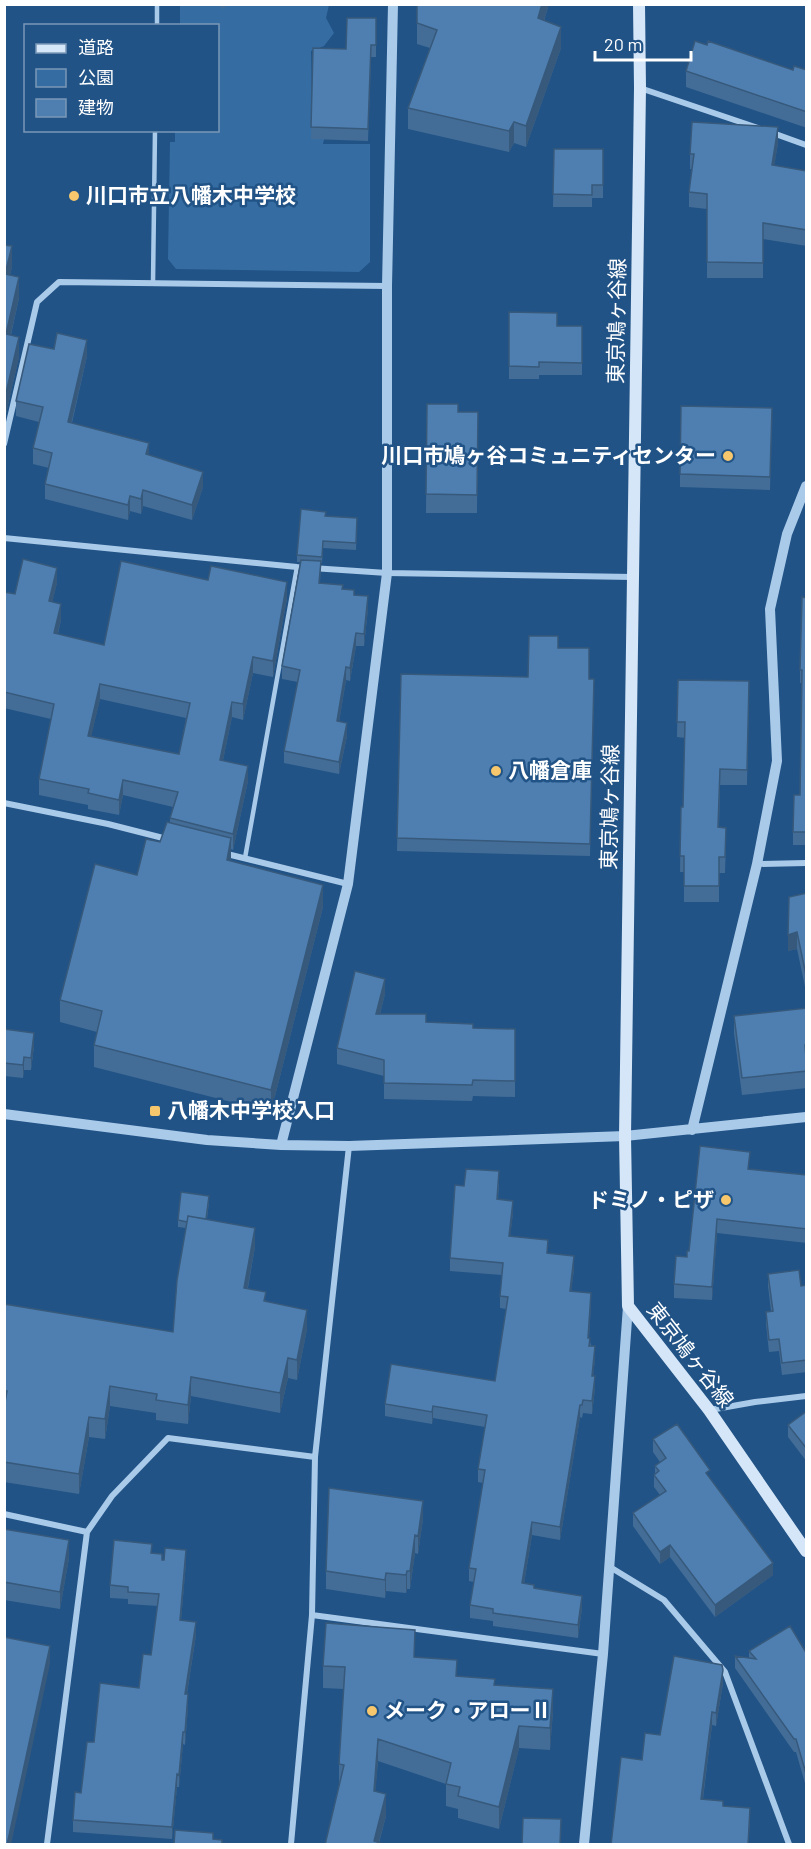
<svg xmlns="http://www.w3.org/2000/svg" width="811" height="1849" font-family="Barlow,'Noto Sans JP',sans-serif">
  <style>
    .green { fill: #356da3 }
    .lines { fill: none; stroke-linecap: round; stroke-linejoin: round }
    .service { stroke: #aacaea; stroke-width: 4.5 }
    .minor { stroke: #aacaea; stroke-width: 6 }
    .tertiary { stroke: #aacaea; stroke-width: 10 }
    .secondary { stroke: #d5e6f8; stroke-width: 12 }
    .wall { fill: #436d97; fill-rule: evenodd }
    .shaded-wall { fill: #37597b }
    .building { fill: #4e7fb0; stroke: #37597b; stroke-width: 1.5; fill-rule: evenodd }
    .poi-dot { fill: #f6c76c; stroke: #215386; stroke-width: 2 }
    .labels { text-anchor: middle; stroke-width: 5; stroke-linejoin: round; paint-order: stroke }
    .poi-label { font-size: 21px; font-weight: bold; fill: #fff; stroke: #215386; text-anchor: start }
    .street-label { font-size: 21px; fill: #fff; stroke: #215386 }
  </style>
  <rect width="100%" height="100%" fill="#215386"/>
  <path class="green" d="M180,5H329L326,18L334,33L324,46L311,51L312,97L327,126L323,144H370V262L359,272L176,269L168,259L170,142H175V131L218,130V26L180,25Z"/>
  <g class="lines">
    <path class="service" d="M157,26V4
      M153,283L155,130
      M245,858L297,567"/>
    <path class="minor" d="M640,88L758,128
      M770,132L806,145
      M4,444L37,302L59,282L387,286
      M4,538L297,567L387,573L633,577
      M4,803L108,824L167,839
      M223,853L348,884
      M757,864L806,863
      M710,1410L755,1402L806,1396
      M4,1514L87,1532
      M610,1567L664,1600L725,1672L789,1844
      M312,1615L603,1654
      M47,1844L87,1532L112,1496L168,1438L315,1457
      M291,1844L312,1615L315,1457L349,1146"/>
    <path class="tertiary" d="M4,1114L207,1140L281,1145L349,1146L625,1136L806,1117
      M692,1130L757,864L777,761L770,609L787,534L806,486
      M281,1145L348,884L387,573V286L393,4
      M584,1844L603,1654L628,1306"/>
    <path class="secondary" d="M639,4L640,88L625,1136L628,1306L709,1410L806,1551"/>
  </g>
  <path class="wall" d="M216,4H227L224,9Z
    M417,4H549L544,21L561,48L526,147L514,143L509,152L408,129V108L430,48L417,44Z
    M376,18V57H371L368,141L311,139L313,48L346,49Z
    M793,70H807V128L686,87V71Z
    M778,143L774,166L807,171V246L763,239V278H707V209L689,207V192L692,169H690V154Z
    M554,149H603V198H592V207H553Z
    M4,245L12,267L10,275L19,298L11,335L19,357L6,414H4Z
    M509,312L557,326H582V375H539V379H509Z
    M87,356L72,423L149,455L203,487L192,520L143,506L141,514L130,511L128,520L45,499V484L49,468L33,464V448L39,422L16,416V401Z
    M427,404L458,412H478L477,513H426Z
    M772,408L770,490L680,487V474Z
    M326,516L357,524L356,550L323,548L322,563H321L320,583L343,589L354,595L368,609L364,646H356L350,681L346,680L339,722L347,736L339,774L284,763V751L298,682L282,679V666L300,562H297V555Z
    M57,583L52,602L61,620L58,634L104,645L287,598L273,677L253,673L243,720L232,717L223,760L248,781L233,850L231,849V861L323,907L271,1112L94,1067V1045L97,1032L60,1022V1000L137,875L160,842L170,823V818L173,807L123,795L119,815L88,809V805L39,795V779L51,719L4,708V592L15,594ZM100,699L186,718L179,754L91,736Z
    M807,598V845H793V832L800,795L802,683H800V670Z
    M558,648L589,679H594L590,856L397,851L401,674L528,677Z
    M678,680L749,681L747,785H720L719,828L726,843L725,873H719V902H684V872H680L681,807H683L685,738L677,737Z
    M807,893V996L797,949L788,951Z
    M385,994L380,1014L426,1023L473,1028L515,1029V1097L473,1096L472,1101L384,1099V1076L337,1064V1048Z
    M807,1008V1088L742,1095L734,1033V1016Z
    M4,1029L34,1046L31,1070H24L23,1078L4,1076Z
    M750,1169L807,1175V1243L717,1233L712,1300L674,1298V1284L689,1251Z
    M499,1183L498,1199L513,1213L510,1236L548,1253L574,1269L571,1291L591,1305L589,1338L595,1359L593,1376L595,1388L592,1414L583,1413L582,1418L580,1417L560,1540L532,1535L524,1584L582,1608L578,1638L493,1626V1621L470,1618V1605L474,1582L469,1581V1568L483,1483L478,1482V1469L485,1427L433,1418L432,1424L385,1416V1404L495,1381L506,1309L500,1308V1296L502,1275L450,1271V1258L464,1186Z
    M209,1202L207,1219L255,1247L248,1288L307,1329L297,1380L288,1378L280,1413L191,1396L188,1424L156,1420V1413L110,1406L105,1439L89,1437L79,1494L4,1482V1304L173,1332L186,1228L178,1227V1220Z
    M768,1274L801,1286L807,1285V1372L782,1375L779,1351L769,1352L766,1324V1312L771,1311L768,1286Z
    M807,1411V1462L788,1437V1425Z
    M653,1439L710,1478L773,1575L715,1617L670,1557L660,1564L633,1526V1513L660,1495L654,1487V1475L655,1473V1466L660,1462L653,1452Z
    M423,1519L418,1554L415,1553L410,1589H407L406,1593L386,1591L385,1598L326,1589V1571Z
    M4,1529L69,1558L60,1609L4,1600Z
    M152,1553L162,1560L186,1562L181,1620L196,1635L187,1694L188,1707L185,1745L183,1744L179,1787H177L172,1839L73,1832V1820L81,1793L94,1742L139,1688L151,1655L158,1606L128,1604V1599L110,1598V1585Z
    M749,1651L807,1654V1790L796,1752H794L735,1668V1656L749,1658Z
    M415,1657L457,1676L495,1685L553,1711L550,1750L519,1748L499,1829L458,1818V1809L446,1806V1784L378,1761L375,1792L386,1816L379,1843L325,1845L339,1786V1764L344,1689L323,1688V1666Z
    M723,1683L716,1726L712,1725L703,1799L723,1806L750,1821L748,1845L642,1760L660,1735Z"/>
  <path class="shaded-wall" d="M542,4H549L538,39V18Z
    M561,27V48L526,147V126Z
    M514,122V143L509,152V131Z
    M778,127V143L772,181V165Z
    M12,246V267L5,295V274Z
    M19,277V298L6,355V334Z
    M19,337V357L6,414V393Z
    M87,340V356L68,437V422Z
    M149,443V458L146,454Z
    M203,472V487L192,520V505Z
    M143,490V506L141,514V499Z
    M130,496V511L128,520V505Z
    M57,568V583L49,617V601Z
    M287,582V598L273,677V661Z
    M368,596V609L364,646V634Z
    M61,604V620L54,649V633Z
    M356,633V646L350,681V668Z
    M253,657V673L243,720V704Z
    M346,667V680L337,734V721Z
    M100,684V699L88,751V736Z
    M232,702V717L220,775V760Z
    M347,723V736L339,774V762Z
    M248,766V781L233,850V834Z
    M123,780V795L119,815V800Z
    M231,838V860L227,882V860Z
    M323,885V907L271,1112V1090Z
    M797,932V949L788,951V935Z
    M385,979V994L376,1029V1014Z
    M34,1033V1046L31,1070V1058Z
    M24,1057V1070L23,1078V1065Z
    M513,1201V1213L509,1248V1236Z
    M717,1219V1233L712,1300V1287Z
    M255,1228V1247L244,1307V1288Z
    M574,1256V1269L570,1303V1291Z
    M591,1293V1305L588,1350V1338Z
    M307,1310V1329L297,1380V1360Z
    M595,1346V1359L592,1388V1376Z
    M288,1358V1378L280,1413V1393Z
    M595,1376V1388L592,1414V1401Z
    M191,1377V1396L188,1424V1405Z
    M110,1386V1406L105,1439V1419Z
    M580,1405V1417L560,1540V1527Z
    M433,1406V1418L432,1424V1412Z
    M89,1417V1437L79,1494V1474Z
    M423,1501V1519L418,1554V1536Z
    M532,1522V1535L522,1596V1583Z
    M415,1535V1553L410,1589V1571Z
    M69,1540V1558L60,1609V1592Z
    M670,1545V1557L660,1564V1552Z
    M186,1550V1562L180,1632V1620Z
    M773,1563V1575L715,1617V1605Z
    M407,1571V1589L406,1593V1575Z
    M386,1573V1591L385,1598V1580Z
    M582,1596V1608L578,1638V1625Z
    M196,1622V1635L185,1706V1694Z
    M50,1646V1664L11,1845H7Z
    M723,1670V1683L716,1726V1713Z
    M553,1689V1711L550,1750V1728Z
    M188,1694V1707L185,1745V1732Z
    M712,1712V1725L701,1812V1799Z
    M519,1726V1748L499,1829V1807Z
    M183,1732V1744L179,1787V1775Z
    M378,1739V1761L374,1813V1791Z
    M177,1774V1787L172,1839V1827Z
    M386,1794V1816L378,1845L374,1841Z"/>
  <path class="building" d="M417,4H542L538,18L561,27L526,126L514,122L509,131L408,108L437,30L417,23Z
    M347,18H376V45H371L368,129L311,127L313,48L346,49Z
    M695,41L707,45L708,41L793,70L794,66L807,70V112L686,71Z
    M692,122L778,127L772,165L807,171V230L763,223V263L707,262V194L689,192L694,154H690Z
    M554,149H603V185H592V195L553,194Z
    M4,245L12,246L5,274L19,277L6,334L19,337L6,393H4Z
    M509,312L557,313V326H582V363L539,362V367L509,366Z
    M57,333L87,340L68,422L149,443L146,454L203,472L192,505L143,490L141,499L130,496L128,505L45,484L52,453L33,448L43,407L16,401L29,344L54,349Z
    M427,404H458V412H478L477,495L426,494Z
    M681,406L772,408L770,477L680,474Z
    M301,509L326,512L325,516L357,518L356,543L323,541L322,557L297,555Z
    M23,559L57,568L49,601L61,604L54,633L104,645L121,561L208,580L211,566L287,582L273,661L253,657L243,704L232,702L220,760L248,766L233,834L170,818L178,792L123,780L119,800L88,793L89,789L39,779L54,704L4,692V592L15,594ZM100,684L190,703L179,754L88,736Z
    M301,560L321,561L319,583L343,585L342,589L354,590V595L368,596L364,634L356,633L350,668L346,667L337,721L347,723L339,762L284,751L300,670L282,666Z
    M802,597L807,598V832H793L794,795H800L802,670H800Z
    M529,636H558V648H589V679H594L590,844L397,838L401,674L528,677Z
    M678,680L749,681L747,770L720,769L718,827L726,828L725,857H719V886H684V856H680L681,807H683L685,722H677Z
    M167,822L231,838L227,860L323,885L271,1090L94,1045L102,1011L60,1000L95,864L137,875L146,839L160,842Z
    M807,893V980L797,932L788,935L789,897Z
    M355,971L385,979L376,1014H426V1022L473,1024V1028L515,1029V1081L473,1080L472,1085L384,1083V1060L337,1048Z
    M807,1008V1045H805L807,1071L742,1078L734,1016Z
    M4,1029L34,1033L31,1058L24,1057L23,1065L4,1063Z
    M700,1146L750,1152L748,1169L807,1175V1229L717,1219L712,1287L674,1284L676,1256L687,1257V1251H689Z
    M466,1169L499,1171L497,1199L513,1201L509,1236L548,1240L547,1253L574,1256L570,1291L591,1293L588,1338H590L589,1346H595L592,1376H595L592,1401L583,1400L582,1405H580L560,1527L532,1522L522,1583L534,1585V1588L582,1596L578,1625L493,1613V1609L470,1605L476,1569L469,1568L485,1470L478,1469L487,1415L433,1406L432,1412L385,1404L391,1364L495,1381L508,1297L500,1296L503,1263L450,1258L455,1185L464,1186Z
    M181,1192L209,1196L206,1219L188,1216L187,1222L178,1220Z
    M188,1216L255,1228L244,1288L266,1292L264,1301L307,1310L297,1360L288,1358L280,1393L191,1377L188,1405L156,1400L157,1394L110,1386L105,1419L89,1417L79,1474L4,1462V1409L7,1391H4V1304L173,1332L177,1280Z
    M799,1270L801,1286L807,1285V1360L782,1363L779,1339L769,1340L766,1312L773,1311L768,1274Z
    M807,1411V1449L788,1425Z
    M677,1424L710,1470L706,1473L773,1563L715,1605L670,1545L660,1552L633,1513L666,1491L654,1475L659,1471L655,1466L666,1458L653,1439Z
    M329,1488L423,1501L418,1536L415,1535L410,1571H407L406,1575L386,1573L385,1580L326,1571Z
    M4,1529L69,1540L60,1592L4,1582Z
    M114,1540L152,1544L151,1553L162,1554V1560H164L165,1548L186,1550L180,1620L196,1622L185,1694H188L185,1732H183L179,1775L177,1774L172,1827L73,1820L75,1792L81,1793L87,1742H94L100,1683L139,1688L143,1654L151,1655L159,1594L128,1592V1587L110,1585Z
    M326,1623L415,1630L414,1657L457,1660L456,1676L495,1679L494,1685L553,1689L550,1728L519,1726L499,1807L458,1796L460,1787L446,1784L451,1763L378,1739L374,1791L386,1794L374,1841L386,1845H325L344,1765L339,1764L345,1667L323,1666Z
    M790,1626L807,1654V1777L796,1739H794L735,1656L756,1659L749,1651Z
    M4,1637L50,1646L7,1845H4Z
    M674,1656L722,1665L723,1670L716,1713L712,1712L701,1799L723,1801V1806L750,1808L748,1845H611L621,1757L642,1760L645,1733L660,1735Z
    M523,1818L561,1819L560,1845H522Z
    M175,1830L213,1833V1839L222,1840V1843L239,1845H174Z"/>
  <g class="poi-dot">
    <circle cx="74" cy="196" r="6"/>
    <circle cx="728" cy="456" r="6"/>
    <circle cx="496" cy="771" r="6"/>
    <rect x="149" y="1105" width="12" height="12" rx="3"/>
    <circle cx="726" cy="1200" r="6"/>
    <circle cx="372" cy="1711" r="6"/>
  </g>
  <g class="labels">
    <g class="poi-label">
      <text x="86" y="203">川口市立八幡木中学校</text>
      <text x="716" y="463" text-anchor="end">川口市鳩ヶ谷コミュニティセンター</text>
      <text x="508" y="778">八幡倉庫</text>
      <text x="167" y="1118">八幡木中学校入口</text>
      <text x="714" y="1207" text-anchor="end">ドミノ・ピザ</text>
      <text x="384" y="1718">メーク・アローⅡ</text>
    </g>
    <g class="street-label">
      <text transform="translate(617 321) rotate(-89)" y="7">東京鳩ヶ谷線</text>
      <text transform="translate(610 807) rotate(-89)" y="7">東京鳩ヶ谷線</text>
      <text transform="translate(690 1355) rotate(52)" y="7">東京鳩ヶ谷線</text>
    </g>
  </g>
  <rect width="811" height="1849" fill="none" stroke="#ffffff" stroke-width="12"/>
  <rect x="24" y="24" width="195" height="108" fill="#215386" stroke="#7a98b6" stroke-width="1.5"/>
  <rect x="36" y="44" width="30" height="9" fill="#d5e6f8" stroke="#7a98b6" stroke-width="1.5"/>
  <text x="78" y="54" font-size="18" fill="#ffffff">道路</text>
  <rect x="36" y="69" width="30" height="18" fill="#356da3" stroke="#7a98b6" stroke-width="1.5"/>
  <text x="78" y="84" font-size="18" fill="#ffffff">公園</text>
  <rect x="36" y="99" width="30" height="18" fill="#4e7fb0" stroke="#7a98b6" stroke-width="1.5"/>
  <text x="78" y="114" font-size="18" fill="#ffffff">建物</text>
  <path d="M595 51v9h96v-9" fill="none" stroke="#ffffff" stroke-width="3"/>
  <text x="604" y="51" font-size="18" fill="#ffffff" stroke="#215386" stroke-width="4.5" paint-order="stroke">20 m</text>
</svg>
